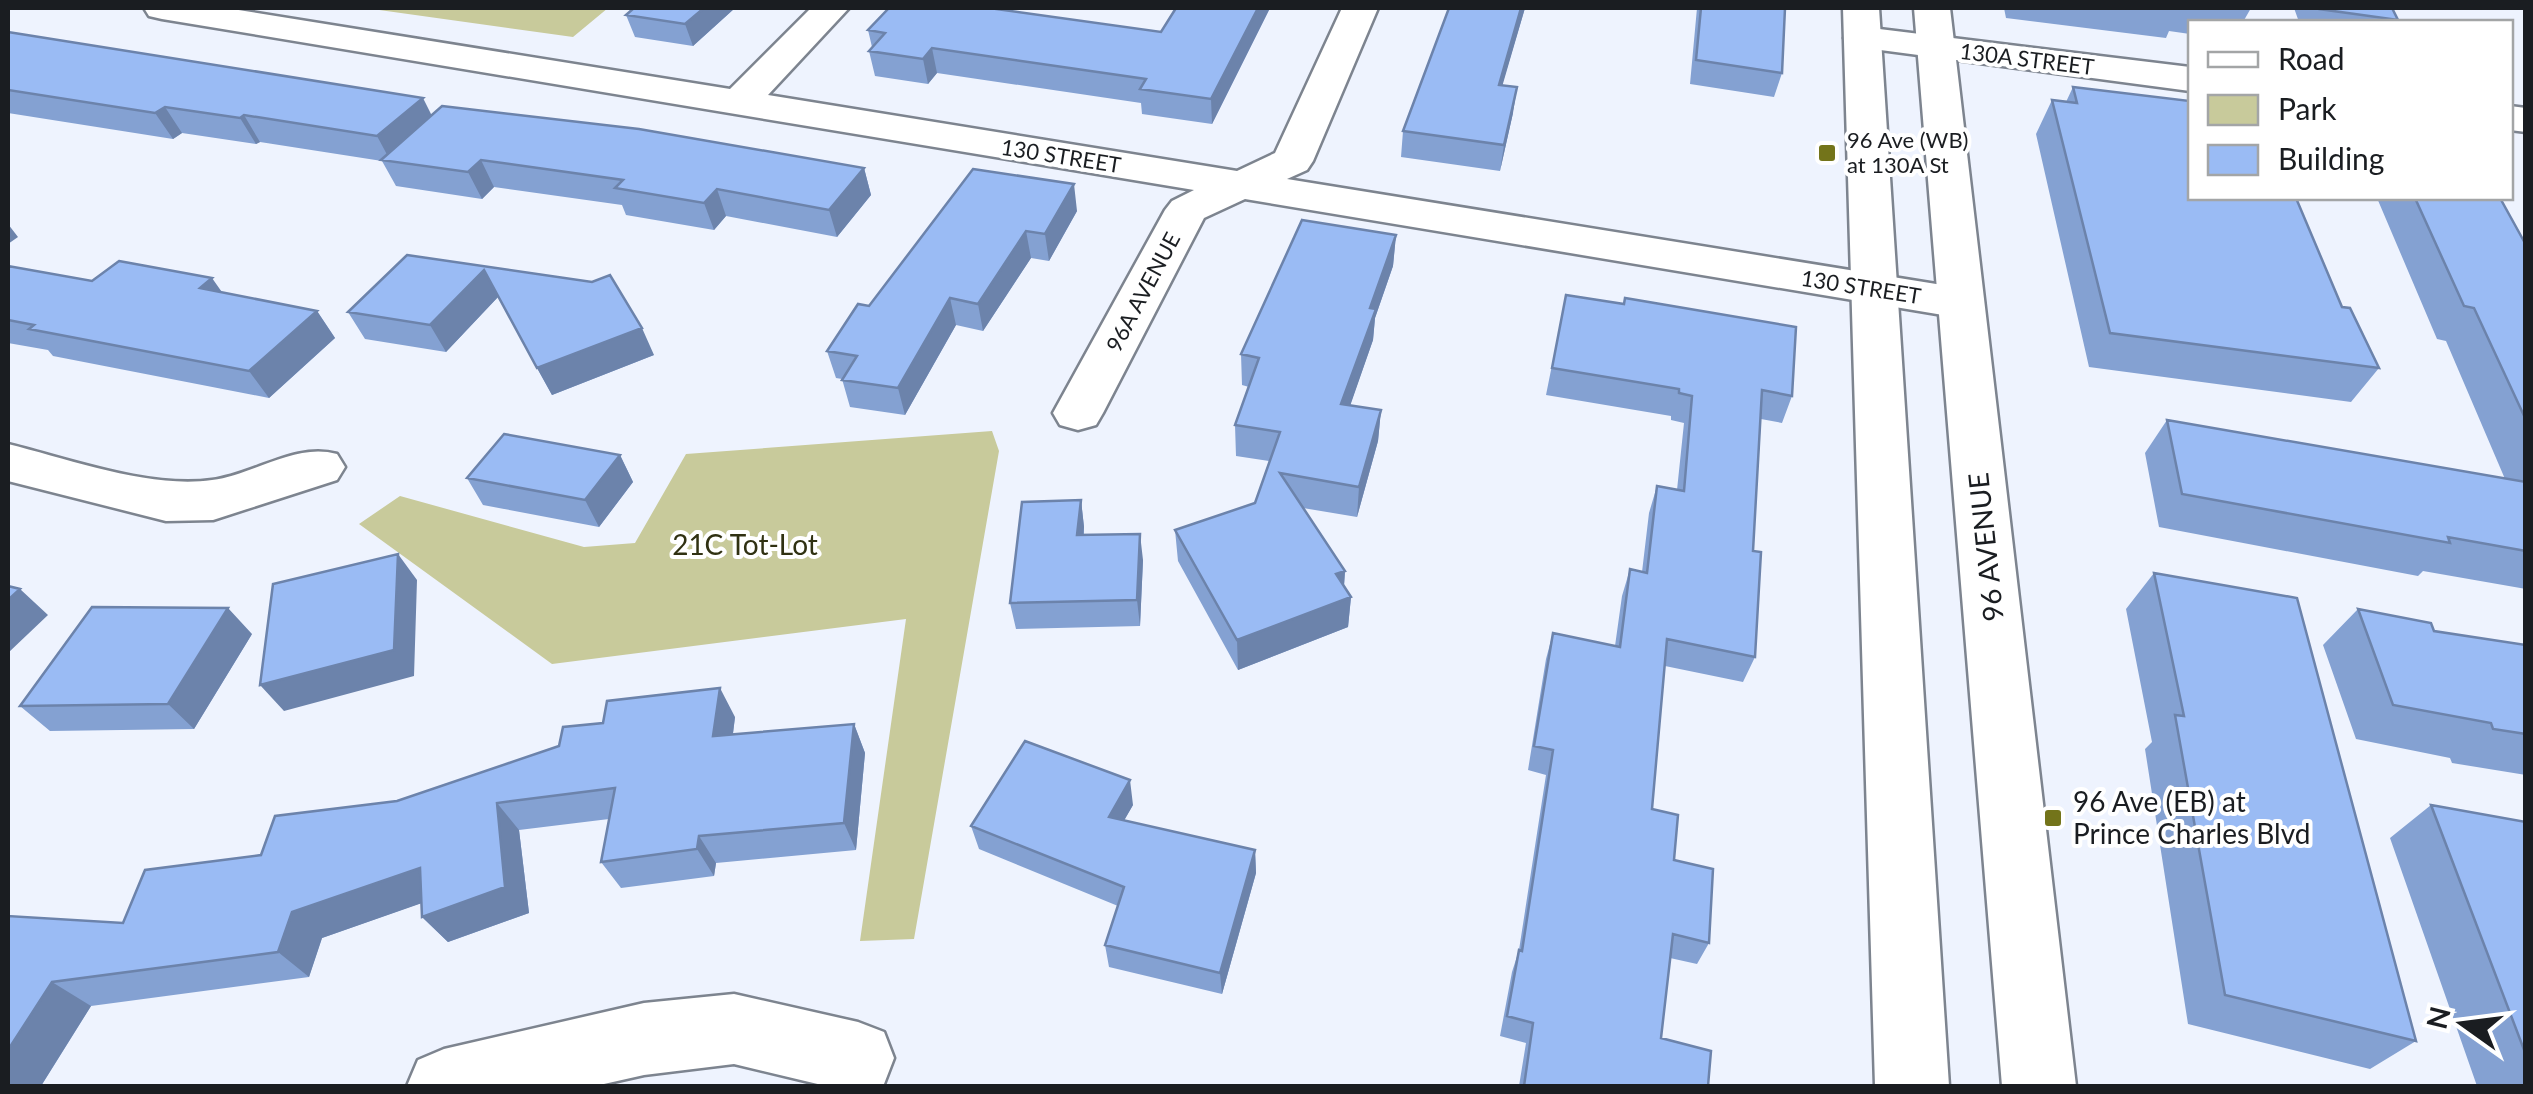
<svg xmlns="http://www.w3.org/2000/svg" width="2533" height="1094" font-family="Lato,sans-serif">
  <style>
    .green { fill: #c8ca9b }
    .lines { fill: none; stroke-linecap: round; stroke-linejoin: round }
    .street-casing { stroke: #7d848f; stroke-width: 5 }
    .secondary-casing { stroke: #7d848f; stroke-width: 5 }
    .street { fill: #fff; fill-rule: evenodd }
    .secondary { fill: #fff; fill-rule: evenodd }
    .wall { fill: #84a1d2 }
    .shaded-wall { fill: #6c83ab }
    .building { fill: #9abbf4; stroke: #6c83ab; stroke-width: 2.5 }
    .poi-dot { fill: #73741a; stroke: #fff; stroke-width: 4 }
    .labels { text-anchor: middle; stroke-width: 8; stroke-linejoin: round; paint-order: stroke }
    .far-street-label { font-size: 22px; fill: #1a1d21; stroke: #fff }
    .far-poi-label { font-size: 22px; fill: #1a1d21; stroke: #fff; text-anchor: start }
    .park-label { font-size: 28px; fill: #303112; stroke: #fff }
    .street-label { font-size: 28px; fill: #1a1d21; stroke: #fff }
    .poi-label { font-size: 28px; fill: #1a1d21; stroke: #fff; text-anchor: start }
  </style>
  <rect width="100%" height="100%" fill="#eef3fe"/>
  <path class="green" d="M365,8H608L573,37Z
    M992,431L999,451L914,939L860,941L906,619L552,664L359,524L400,496L584,547L635,543L686,454Z"/>
  <g class="lines">
    <defs>
      <path id="street" d="M144,8H226L730,89L811,8H849L768,95L1237,171L1275,153L1342,8H1378L1313,161L1307,170L1287,179L1961,288L1977,292L1984,303L1977,314L1961,318L1245,199L1204,218L1103,413L1096,425L1078,430L1060,425L1053,413L1165,210L1172,201L1194,190L162,19L149,16Z
        M1863,27L2190,67V91L1850,46L1844,38L1850,30Z
        M2510,106L2526,108V132L2510,130Z
        M8,444C69,459 150,489 212,480C253,475 296,442 337,454L345,467L337,480L213,520L166,521L8,481Z
        M734,994L858,1022L884,1032L894,1058L884,1084L826,1086L734,1064L644,1075L595,1086H407L418,1060L444,1049L644,1003Z"/>
      <path id="secondary" d="M1843,8H1879L1949,1086H1875Z
        M1914,8H1950L2076,1086H2002Z"/>
    </defs>
    <use href="#street" class="street-casing"/>
    <use href="#secondary" class="secondary-casing"/>
    <use href="#street" class="street"/>
    <use href="#secondary" class="secondary"/>
  </g>
  <path class="wall" d="M735,8L693,46L635,37L626,15Z
    M889,8H1014L1011,11L1161,32L1270,8L1212,124L1142,114L1141,103L937,73L928,84L875,76L869,51L872,47L868,30Z
    M1449,8H1525L1502,85L1513,113L1500,171L1401,157L1403,131Z
    M1697,8H1785L1782,73L1774,97L1690,84Z
    M2004,8H2251L2243,22H2190V34L2169,31L2166,38L2006,18Z
    M2294,8H2392L2398,20L2397,22H2299Z
    M8,32L432,115L864,168L871,195L837,237L726,216L714,230L626,215L622,205L494,187L482,199L396,186L382,161L260,142L256,144L182,133L173,139L8,113Z
    M2073,87L2342,307L2379,368L2351,402L2089,367L2036,134L2052,100L2066,102Z
    M973,169L1077,211L1049,261L1031,258L983,331L956,325L905,415L850,407L842,379L836,378L827,351L869,306Z
    M2377,198H2500L2526,245V589L2423,571L2418,576L2159,527L2145,453L2167,420L2505,479L2446,341L2437,339Z
    M1396,235L1393,266L1375,318L1373,340L1350,405L1381,410L1378,441L1357,517L1303,508L1345,571L1344,586L1351,597L1348,627L1238,670L1178,561L1175,530L1255,503L1269,461L1236,456L1235,425L1249,387L1242,385L1241,354Z
    M407,255L654,355L552,395L498,297L446,352L365,339L348,312Z
    M8,266L92,281L221,292L317,311L335,338L269,398L53,356L48,350L8,343Z
    M1566,295L1792,396L1782,423L1761,419L1753,551L1755,657L1743,682L1665,666L1652,809L1709,943L1697,964L1670,958L1661,1038L1708,1086H1519L1526,1043L1500,1036L1512,972L1519,950L1546,775L1528,770L1546,659L1553,633L1615,646L1622,596L1630,569L1642,572L1649,513L1657,486L1677,490L1684,423L1671,420V416L1546,395Z
    M620,455L633,482L599,527L483,505L467,478Z
    M1081,500L1084,527V535L1143,560L1140,626L1016,629L1010,603Z
    M2154,573L2416,1041L2370,1069L2188,1024L2145,749L2152,742L2126,609Z
    M2358,609L2434,631L2526,645V775L2452,763L2450,758L2356,739L2323,645Z
    M252,634L194,729L50,731L20,706Z
    M735,717L733,734L854,724L865,753L856,850L716,863L714,876L621,888L601,862L609,819L519,830L529,913L448,942L422,917L421,903L322,938L309,977L91,1006L41,1086L8,916L123,923L261,855L397,801Z
    M1133,805L1124,820L1255,850L1256,873L1222,994L1109,967L1105,945L1118,906L979,849L971,826Z
    M2431,805L2526,822V1086H2477L2390,838Z"/>
  <path class="shaded-wall" d="M704,8H735L693,46L685,24Z
    M989,8H1014L993,33Z
    M1258,8H1270L1212,124L1211,99Z
    M1521,8H1525L1495,111L1499,85Z
    M932,48L937,73L928,84L923,59Z
    M1517,87L1513,113L1500,171L1504,145Z
    M423,98L436,124L391,162L377,136Z
    M165,107L182,133L173,139L155,113Z
    M244,115L260,142L256,144L240,118Z
    M481,160L494,187L482,199L468,172Z
    M864,168L871,195L837,237L829,210Z
    M1074,184L1077,211L1049,261L1045,234Z
    M717,189L726,216L714,230L704,203Z
    M8,224L18,237L8,244Z
    M1026,231L1031,258L983,331L978,304Z
    M1396,235L1393,266L1375,318L1373,340L1340,435L1341,404L1370,308Z
    M484,270L498,297L446,352L430,325Z
    M212,278L231,305L200,288Z
    M950,298L956,325L905,415L898,388Z
    M317,311L335,338L269,398L249,371Z
    M642,328L654,355L552,395L537,368Z
    M1381,410L1378,441L1357,517L1359,487Z
    M620,455L633,482L599,527L585,500Z
    M1081,500L1084,527L1081,561L1077,535Z
    M1140,534L1143,560L1140,626L1137,600Z
    M398,554L417,580L414,676L284,711L260,685Z
    M1345,571L1343,600L1351,597L1348,627L1238,670L1237,640L1336,574Z
    M20,589L48,615L8,653V600Z
    M228,608L252,634L194,729L168,704Z
    M720,688L735,717L729,764L713,736Z
    M854,724L865,753L856,850L844,823Z
    M1130,780L1133,805L1113,840L1109,817Z
    M497,803L519,830L529,913L448,942L422,917Z
    M699,836L716,863L714,876L697,849Z
    M1255,850L1256,873L1222,994L1220,973Z
    M420,868L445,895L322,938L309,977L278,952L292,912Z
    M52,982L91,1006L41,1086H8V1050Z"/>
  <path class="building" d="M634,8H704L685,24L626,15Z
    M889,8H989L1161,32L1176,8H1258L1211,99L1140,89L1146,79L932,48L923,59L869,51L885,33L868,30Z
    M1449,8H1521L1499,85L1517,87L1504,145L1403,131Z
    M1701,8H1785L1782,73L1696,60Z
    M2318,8H2392L2398,20L2319,9Z
    M8,32L423,98L377,136L244,115L240,118L165,107L155,113L8,90Z
    M2073,87L2190,101V198H2296L2342,307L2350,308L2379,368L2110,333L2052,100L2077,103Z
    M442,106L639,129L864,168L829,210L717,189L704,203L615,188L623,180L481,160L468,172L381,160Z
    M973,169L1074,184L1045,234L1026,231L978,304L950,298L898,388L842,380L857,356L827,351L858,304L869,306Z
    M2415,198H2500L2526,245V420L2474,308L2464,306Z
    M1302,220L1396,235L1370,308L1376,309L1341,404L1381,410L1359,487L1280,473L1345,571L1336,574L1351,597L1237,640L1175,530L1255,503L1280,432L1235,425L1259,358L1241,354Z
    M407,255L592,282L610,275L642,328L537,368L484,270L430,325L348,312Z
    M119,261L212,278L200,288L317,311L249,371L29,329L34,325L8,320V266L92,281Z
    M1566,295L1624,304L1625,298L1796,327L1792,396L1762,390L1753,551L1761,552L1755,657L1667,639L1652,809L1678,815L1674,860L1713,869L1709,943L1673,934L1661,1038L1711,1051L1708,1086H1524L1533,1023L1507,1016L1519,950L1522,951L1553,750L1534,746L1553,633L1620,647L1630,569L1647,573L1657,486L1684,491L1692,396L1679,393V389L1552,368Z
    M2167,420L2526,482V551L2448,537L2450,543L2182,494Z
    M504,434L620,455L585,500L467,478Z
    M1081,500L1077,535L1140,534L1137,600L1010,603L1022,502Z
    M398,554L394,650L260,685L273,584Z
    M2154,573L2297,598L2416,1041L2225,995L2175,715L2184,716Z
    M8,586L20,589L8,600Z
    M92,607L228,608L168,704L20,706Z
    M2358,609L2431,623L2434,631L2526,645V734L2493,729L2491,723L2393,705Z
    M720,688L713,736L854,724L844,823L699,836L697,849L601,862L615,788L497,803L505,887L422,917L420,868L292,912L278,952L52,982L8,1050V916L123,923L145,870L261,855L275,816L397,801L559,746L563,727L603,723L607,701Z
    M1025,741L1130,780L1109,817L1255,850L1220,973L1105,945L1124,887L971,826Z
    M2431,805L2526,822V1055Z"/>
  <g class="poi-dot">
    <rect x="1817" y="143" width="20" height="20" rx="5"/>
    <rect x="2043" y="808" width="20" height="20" rx="5"/>
  </g>
  <g class="labels">
    <g class="far-street-label">
      <text transform="translate(2027 59) rotate(7)" y="8">130A STREET</text>
      <text transform="translate(1061 156) rotate(9)" y="8">130 STREET</text>
      <text transform="translate(1861 287) rotate(9)" y="8">130 STREET</text>
      <text transform="translate(1143 292) rotate(-62)" y="8">96A AVENUE</text>
    </g>
    <g class="far-poi-label">
      <text x="1847" y="148">96 Ave (WB)<tspan x="1847" dy="25">at 130A St</tspan></text>
    </g>
    <g class="park-label">
      <text x="745" y="555">21C Tot-Lot</text>
    </g>
    <g class="street-label">
      <text transform="translate(1986 547) rotate(-96)" y="10">96 AVENUE</text>
    </g>
    <g class="poi-label">
      <text x="2073" y="812">96 Ave (EB) at<tspan x="2073" dy="32">Prince Charles Blvd</tspan></text>
    </g>
  </g>
  <rect width="2533" height="1094" fill="none" stroke="#1a1d21" stroke-width="20"/>
  <rect x="2188" y="20" width="325" height="180" fill="#ffffff" stroke="#a3a5a6" stroke-width="2.5"/>
  <rect x="2208" y="52" width="50" height="15" fill="#ffffff" stroke="#a3a5a6" stroke-width="2.5"/>
  <text x="2278" y="70" font-size="30" fill="#1a1d21">Road</text>
  <rect x="2208" y="95" width="50" height="30" fill="#c8ca9b" stroke="#a3a5a6" stroke-width="2.5"/>
  <text x="2278" y="120" font-size="30" fill="#1a1d21">Park</text>
  <rect x="2208" y="145" width="50" height="30" fill="#9abbf4" stroke="#a3a5a6" stroke-width="2.5"/>
  <text x="2278" y="170" font-size="30" fill="#1a1d21">Building</text>
  <g transform="translate(2463 1024) rotate(284)" stroke="#ffffff" stroke-width="8" paint-order="stroke">
  <path d="M0-8L18 38L0 25L-18 38Z" fill="#1a1d21"/>
  <text y="-15" font-size="28" font-weight="bold" text-anchor="middle" fill="#1a1d21">N</text>
  </g>
</svg>
